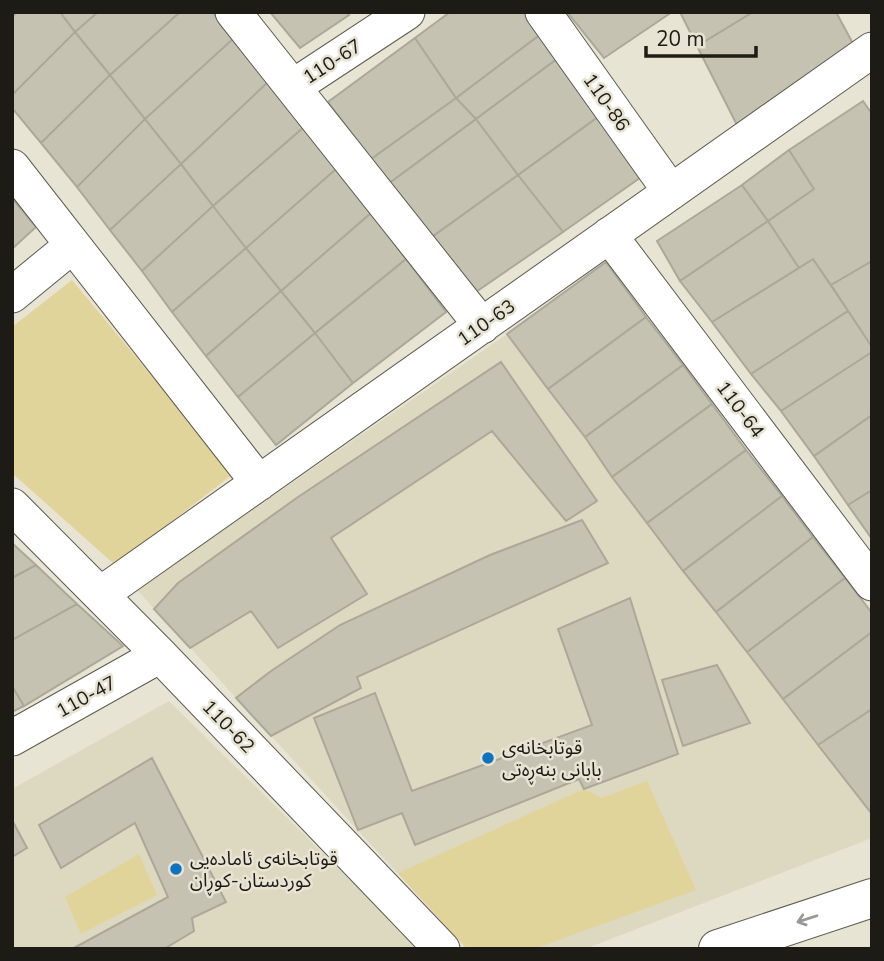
<svg xmlns="http://www.w3.org/2000/svg" width="884" height="961" font-family="'Nunito Sans','Noto Sans Arabic',sans-serif">
  <style>
    .built { fill: #ddd9c1 }
    .green { fill: #e0d49a }
    .building { fill: #c5c2b2; stroke: #aba899; stroke-width: 2 }
    .lines { fill: none; stroke-linecap: round; stroke-linejoin: round }
    .minor-casing { stroke: #5e5b4d; stroke-width: 37 }
    .major-casing { stroke: #5e5b4d; stroke-width: 40 }
    .minor { stroke: #fff; stroke-width: 35 }
    .major { stroke: #fff; stroke-width: 38 }
    .oneway { stroke: #999896 }
    .poi-dot { fill: #1173bf; stroke: #e8e4d4; stroke-width: 2.5 }
    .labels { text-anchor: middle; stroke-width: 5; stroke-linejoin: round; paint-order: stroke }
    .street-label { font-size: 19px; fill: #1c1b16; stroke: #e8e4d4 }
    .poi-label { font-size: 19px; fill: #1c1b16; stroke: #e8e4d4; text-anchor: start }
  </style>
  <rect width="100%" height="100%" fill="#e8e4d4"/>
  <path class="built" d="M507,334L585,437L627,498L872,814V838L585,949H467L137,590Z
    M169,701L420,949H12V789Z"/>
  <path class="green" d="M72,280L233,474L115,565L12,473V327Z
    M647,781L696,890L534,949H467L398,873L584,789L602,798Z
    M139,854L157,895L81,934L65,897Z"/>
  <path class="building" d="M17,12H60L75,32L12,95V17Z
    M60,12H98L75,32Z
    M98,12H180L110,75L75,32Z
    M180,12H213L234,38L145,119L110,75Z
    M270,12H346L349,15L300,48Z
    M450,12H537L549,28L456,98L415,38Z
    M567,12H672L604,58Z
    M680,12H753L697,46Z
    M753,12H836L857,51L739,129L697,46Z
    M549,28L565,53L476,119L456,98Z
    M75,32L110,75L41,143L12,108V95Z
    M234,38L268,82L181,164L145,119Z
    M415,38L456,98L371,159L328,102Z
    M565,53L609,109L518,175L476,119Z
    M110,75L145,119L77,187L41,143Z
    M268,82L304,127L213,206L181,164Z
    M456,98L476,119L388,184L371,159Z
    M863,101L872,114V261L831,285L813,259L799,268L768,221L814,189L789,150Z
    M609,109L654,168L563,232L518,175Z
    M145,119L181,164L110,230L77,187Z
    M476,119L518,175L429,239L388,184Z
    M304,127L336,169L246,248L213,206Z
    M789,150L814,189L768,221L742,185Z
    M181,164L213,206L142,271L110,230Z
    M336,169L371,213L281,291L246,248Z
    M518,175L563,232L473,294L429,239Z
    M742,185L768,221L680,281L657,241Z
    M12,198L36,227L12,249Z
    M213,206L246,248L172,312L142,271Z
    M371,213L406,259L315,333L281,291Z
    M768,221L799,268L712,322L680,281Z
    M246,248L281,291L206,356L172,312Z
    M406,259L446,312L353,383L315,333Z
    M813,259L848,311L751,374L712,322Z
    M872,261V347L831,285Z
    M606,262L646,317L548,389L507,334Z
    M281,291L315,333L238,397L206,356Z
    M848,311L872,347V352L781,411L751,374Z
    M646,317L683,365L585,437L548,389Z
    M315,333L353,383L276,445L238,397Z
    M872,352V415L814,456L781,411Z
    M501,362L597,501L566,521L492,431L331,538L367,594L278,648L251,611L190,648L154,609L178,583L298,497Z
    M683,365L712,404L612,477L585,437Z
    M712,404L746,450L647,523L612,477Z
    M872,415V490L848,505L814,456Z
    M746,450L782,496L683,571L647,523Z
    M872,490V539L848,505Z
    M782,496L813,537L716,612L683,571Z
    M582,520L608,563L357,677L361,688L271,736L236,698L271,671L340,625L490,555Z
    M813,537L845,578L747,652L716,612Z
    M12,543L36,565L12,578Z
    M36,565L77,604L12,640V578Z
    M845,578L872,613V632L783,699L747,652Z
    M630,598L678,754L584,789L579,779L415,845L402,813L358,830L314,718L375,693L412,791L592,725L558,629Z
    M77,604L123,646L24,706L12,686V640Z
    M872,632V709L818,745L783,699Z
    M717,665L750,723L683,746L662,680Z
    M12,686L24,706L12,712Z
    M872,709V814L818,745Z
    M152,758L226,902L192,918L194,931L164,949H72L168,897L135,823L61,868L39,825Z
    M12,820L27,848L12,857Z"/>
  <g class="lines">
    <defs>
      <path id="minor" d="M233,12L482,326
        M543,12L671,192
        M293,87L407,12
        M12,167L259,483
        M609,235L872,583
        M12,295L73,245
        M12,506L160,655L442,949
        M101,594L872,50
        M12,738L160,655"/>
      <path id="major" d="M718,949L872,898"/>
    </defs>
    <use href="#minor" class="minor-casing"/>
    <use href="#major" class="major-casing"/>
    <use href="#minor" class="minor"/>
    <use href="#major" class="major"/>
  </g>
  <defs><path id="oneway-shaft" d="M-6 0H5M1.5-3L5.5 0L1.5 3" fill="none" stroke-width="1.6" stroke-linecap="round" stroke-linejoin="round" transform="scale(1.75)"/></defs>
  <use class="oneway" href="#oneway-shaft" transform="translate(807 919) rotate(162)"/>
  <g class="poi-dot">
    <circle cx="488" cy="758" r="7"/>
    <circle cx="176" cy="869" r="7"/>
  </g>
  <g class="labels">
    <g class="street-label">
      <text transform="translate(332 61) rotate(-33)" y="7">110-67</text>
      <text transform="translate(607 102) rotate(55)" y="7">110-86</text>
      <text transform="translate(486 322) rotate(-35)" y="7">110-63</text>
      <text transform="translate(741 409) rotate(53)" y="7">110-64</text>
      <text transform="translate(86 696) rotate(-29)" y="7">110-47</text>
      <text transform="translate(229 726) rotate(46)" y="7">110-62</text>
    </g>
    <g class="poi-label">
      <text x="502" y="754">قوتابخانەی<tspan x="502" dy="22">بابانی بنەڕەتی</tspan></text>
      <text x="190" y="865">قوتابخانەی ئامادەیی<tspan x="190" dy="22">کوردستان-کوڕان</tspan></text>
    </g>
  </g>
  <rect width="884" height="961" fill="none" stroke="#1c1b16" stroke-width="28"/>
  <path d="M646 46v10h110v-10" fill="none" stroke="#1c1b16" stroke-width="3.5"/>
  <text x="656" y="46" font-size="21" fill="#1c1b16" stroke="#e8e4d4" stroke-width="5" paint-order="stroke">20 m</text>
</svg>
